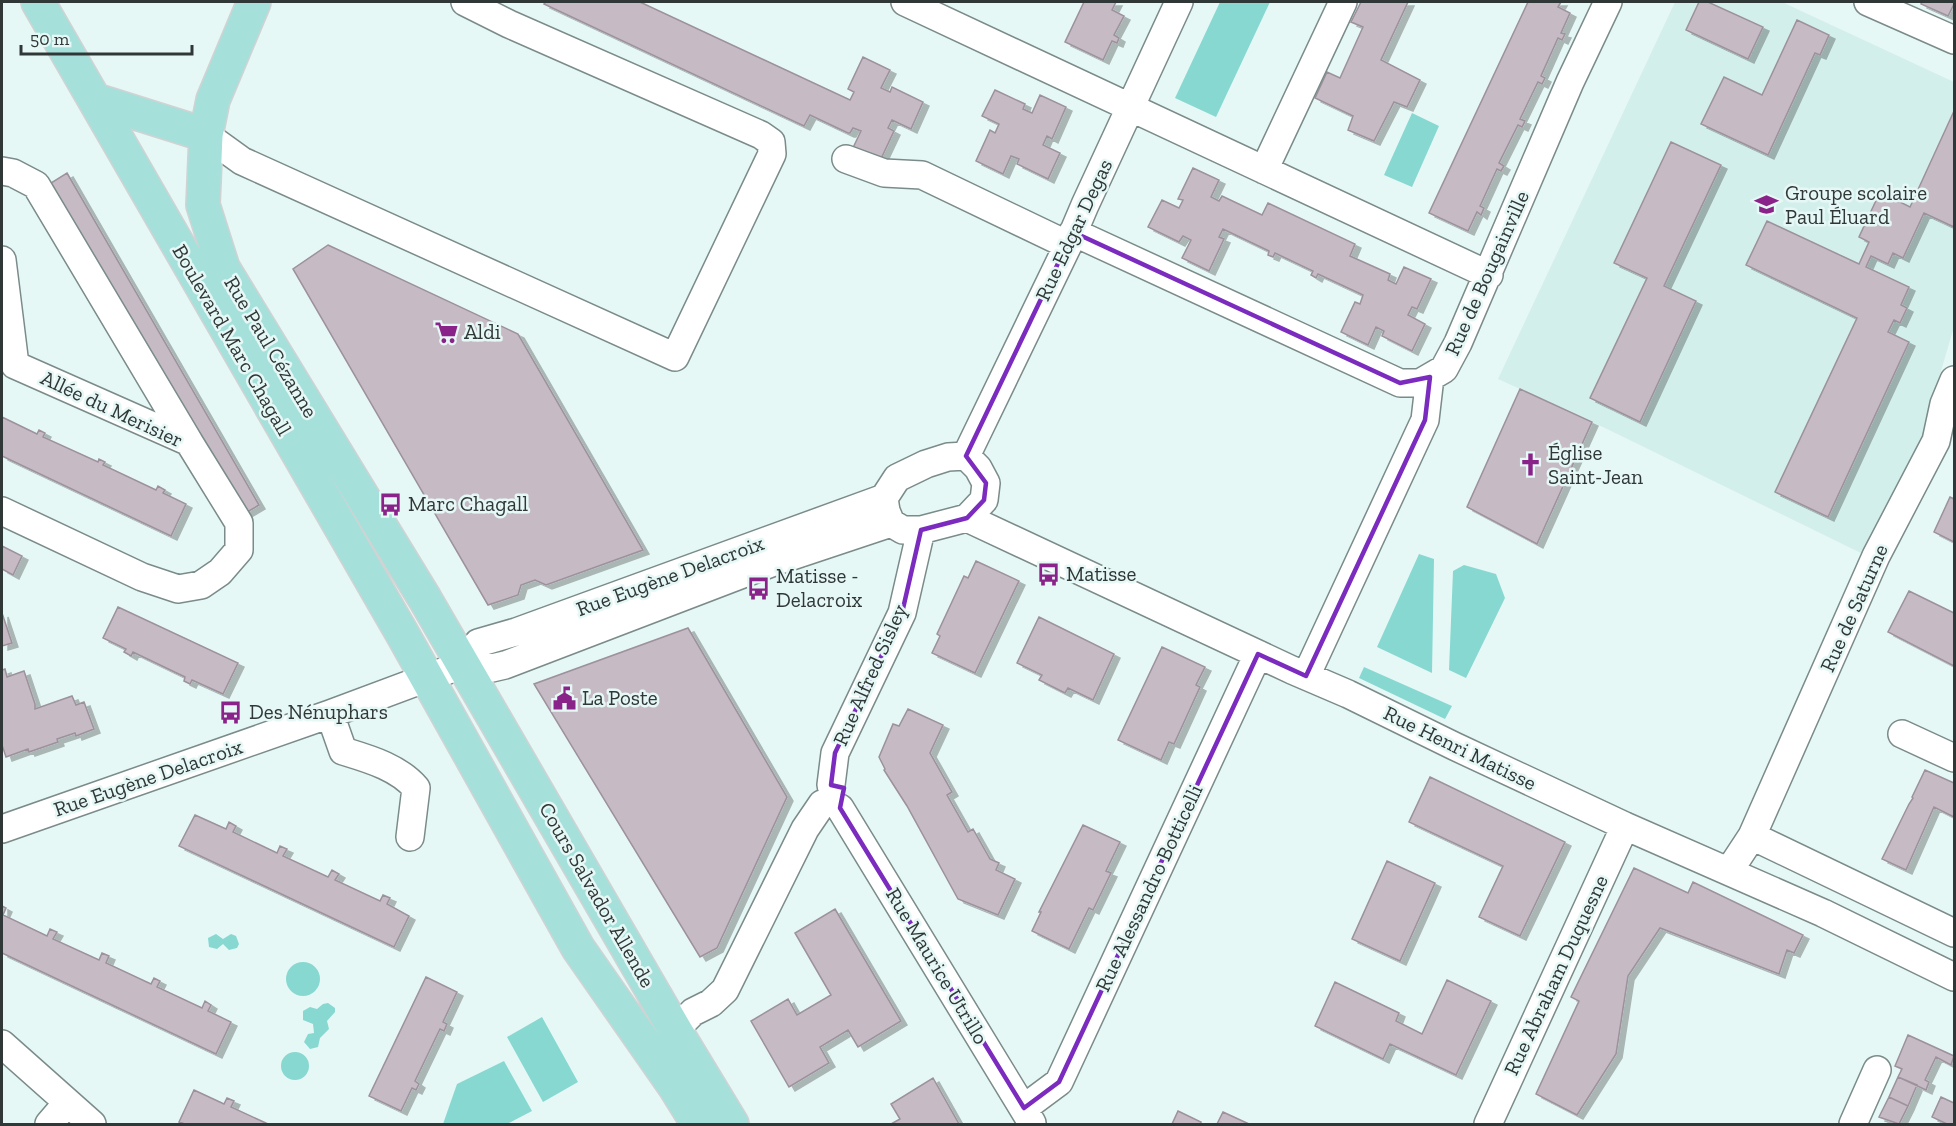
<svg xmlns="http://www.w3.org/2000/svg" width="1956" height="1126" font-family="'Zilla Slab',serif">
  <style>
    .built { fill: #d3efec }
    .green { fill: #87d8d1 }
    .building { fill: #c6bac5; stroke: #9c919c; stroke-width: 1.5; filter: url(#shadow) }
    .lines { fill: none; stroke-linecap: round; stroke-linejoin: round }
    .minor-casing { stroke: #7a8b89; stroke-width: 30 }
    .major-casing { stroke: #d1d3d3; stroke-width: 36 }
    .minor { stroke: #fff; stroke-width: 27 }
    .major { stroke: #a6e0db; stroke-width: 33 }
    .marked { fill: none; stroke: #7b2cbf; stroke-width: 4.5; stroke-linejoin: round }
    .labels { text-anchor: middle; stroke-width: 5; stroke-linejoin: round; paint-order: stroke }
    .poi-label { font-size: 21px; fill: #303837; stroke: #e6f8f6; text-anchor: start }
    .street-label { font-size: 21px; fill: #303837; stroke: #e6f8f6 }
  </style>
  <defs>
    <filter id="shadow"><feDropShadow dx="6" dy="4" stdDeviation="0" flood-color="#0004"/></filter>
  </defs>
  <rect width="100%" height="100%" fill="#e6f8f6"/>
  <path class="built" d="M1675,2H1782L1954,82V327L1908,483L1873,559L1607,429L1498,379Z"/>
  <path class="green" d="M1220,2H1270L1216,117L1175,98Z
    M1412,113L1439,126L1412,187L1384,175Z
    M1419,554L1434,559L1432,673L1377,647Z
    M1464,565L1496,574L1505,598L1466,678L1449,670L1453,571Z
    M1364,667L1452,706L1445,719L1359,678Z
    M216,934L223,939L231,934L236,936L239,944L237,948L229,950L223,944L217,949L209,947L208,938Z
    M286 979a17 17 0 1 1 34 0a17 17 0 1 1-34 0Z
    M328,1003L335,1008V1012L327,1021L329,1029L320,1038L318,1047L310,1049L304,1042L308,1034L314,1033L313,1024L303,1020V1011L310,1007L317,1009L323,1004Z
    M542,1017L578,1082L543,1102L507,1037Z
    M281 1066a14 14 0 1 1 28 0a14 14 0 1 1-28 0Z
    M504,1061L532,1111L507,1124H443L457,1084Z"/>
  <path class="building" d="M546,2H640L850,100L854,92L848,89L863,57L890,70L881,88L890,92L892,87L923,102L911,129L892,120L888,128L894,131L879,163L852,150L861,131L853,128L850,133H848L810,115L804,126L544,4Z
    M1084,2H1116L1112,10L1124,16L1114,35L1119,38L1117,43L1112,41L1103,60L1065,42Z
    M1361,2H1408L1381,60L1420,80L1407,107L1394,102L1374,141L1348,130L1353,116L1315,98L1327,72L1340,78L1363,27L1351,22Z
    M1528,2H1561L1558,7L1570,13L1561,33L1565,34L1562,40L1558,38L1541,76L1545,78L1542,84L1538,82L1520,119L1525,121L1522,127L1518,125L1499,163L1504,166L1501,171L1497,169L1481,204L1480,206L1484,208L1481,215L1477,212L1468,231L1429,213Z
    M1699,2H1708L1763,27L1748,59L1686,30Z
    M1922,2H1954V4L1948,16L1921,4Z
    M1797,20L1829,35L1820,55L1815,53L1768,155L1701,124L1724,77L1762,95Z
    M995,90L1025,104L1023,109L1032,113L1040,95L1066,107L1052,139L1047,136L1043,145L1060,153L1048,179L1017,164L1019,159L1011,156L1003,174L976,161L990,130L995,133L999,124L982,116Z
    M1954,111V227L1924,213L1903,258L1893,253L1888,264L1871,256L1866,267L1909,287L1901,305L1907,308L1900,323L1894,320L1888,332L1909,342L1828,517L1775,492L1857,318L1746,265L1767,221L1859,264L1869,242L1859,237L1880,192L1910,207Z
    M1671,142L1721,165L1664,286L1696,301L1640,422L1590,398L1647,278L1614,263Z
    M1193,168L1219,180L1211,197L1219,201L1222,196L1262,215L1268,203L1355,244L1350,256L1390,274L1388,280L1396,284L1404,267L1431,279L1417,309L1412,307L1408,315L1425,324L1412,351L1382,336L1384,331L1376,327L1368,345L1341,332L1355,302L1360,304L1363,295L1318,274L1316,278L1311,275L1313,271L1275,253L1273,257L1268,255L1269,251L1223,229L1219,237L1224,239L1209,271L1182,258L1191,240L1183,236L1179,242L1148,227L1162,200L1179,208L1183,200L1178,199Z
    M67,173L259,505L242,515L51,183Z
    M328,245L518,334L643,550L546,585L535,580L521,585L518,595L488,605L293,269Z
    M1520,389L1592,422L1537,544L1467,507Z
    M2,417L37,434L39,430L45,433L43,437L98,462L99,459L105,462L103,465L156,490L158,486L165,490L163,493L186,504L171,536L2,456Z
    M1950,497L1954,499V542L1934,532Z
    M2,546L22,556L13,575L2,569Z
    M976,561L1019,581L975,673L932,653L940,636L937,634L964,576L968,578Z
    M1909,591L1954,613V666L1888,632Z
    M118,607L238,663L223,694L192,680L190,684L184,681L185,677L133,652L131,656L124,652L126,649L103,638Z
    M2,613L12,643L2,646Z
    M1039,617L1114,654L1093,700L1068,688L1065,693L1039,680L1042,675L1017,663Z
    M688,628L787,797L717,948L700,957L534,684Z
    M1162,647L1205,667L1196,685L1200,687L1174,744L1169,742L1161,760L1118,740Z
    M5,669L7,677L24,671L35,704V709L72,696L76,705L84,702L94,729L76,736L75,733L57,739L58,742L29,752L28,749L6,757L2,745V670Z
    M908,709L943,725L930,753L952,792L947,795L968,832L973,829L990,859L999,863L996,870L1015,879L998,915L958,899L907,806L884,770L885,769L879,757L893,724L899,726Z
    M1925,770L1954,783V817L1934,807L1906,870L1882,859L1909,804L1913,798L1912,797Z
    M1430,777L1565,842L1520,936L1479,917L1503,866L1409,822Z
    M195,815L226,829L229,822L236,826L233,832L277,853L280,846L287,849L283,856L328,877L332,870L339,874L335,880L380,901L383,895L390,898L387,904L409,916L394,947L179,846Z
    M1083,825L1120,842L1106,871L1111,873L1093,910L1089,908L1069,949L1032,931L1041,912H1039Z
    M1387,861L1435,883L1400,961L1352,939Z
    M1634,868L1688,893L1693,882L1803,935L1794,953L1787,950L1779,974L1660,928L1628,976L1616,1054L1577,1115L1536,1094L1579,1001L1571,997Z
    M2,906L6,908L3,915L47,936L50,929L57,932L53,939L99,960L102,953L109,956L106,963L151,984L154,978L160,981L157,987L202,1008L205,1001L211,1005L208,1011L231,1022L216,1054L2,953Z
    M835,909L901,1021L858,1047L848,1030L820,1047L829,1063L789,1087L751,1021L788,999L797,1015L831,995L795,933Z
    M426,977L457,992L443,1022L447,1024L444,1031L440,1029L415,1081L419,1084L416,1090L412,1088L401,1111L369,1096Z
    M1447,980L1491,1001L1456,1075L1390,1044L1383,1059L1315,1026L1335,982L1399,1013L1396,1021L1422,1034Z
    M1908,1035L1954,1056L1951,1065L1936,1057L1925,1080L1929,1082L1926,1090L1898,1077L1902,1069L1895,1066Z
    M1898,1077L1917,1085L1908,1106L1889,1097Z
    M933,1078L959,1124H891L900,1119L891,1104Z
    M194,1090L224,1104L227,1098L234,1101L231,1107L268,1124H185L179,1122Z
    M1889,1097L1908,1106L1899,1124L1879,1117Z
    M1941,1097L1954,1103V1124H1947L1932,1117Z
    M1178,1111L1201,1122L1200,1124H1172Z
    M1223,1112L1249,1124H1217Z"/>
  <g class="lines">
    <defs>
      <path id="minor" d="M905,2L1489,275
        M1868,2L1954,40
        M206,135L242,161L675,357L772,154L771,142L761,135L509,24L465,2
        M846,159L884,173L922,175L1068,245
        M1264,170L1343,2
        M2,171L13,173L36,185L189,442
        M1073,232L1400,383H1420L1444,369L1458,343L1570,82L1608,2
        M2,260L15,365L189,442L239,523V550L220,572L201,585L178,589L142,577L2,511
        M966,456L1068,245L1085,205L1179,2
        M966,456L978,468L986,483L984,500L967,518L921,530H903L891,523L886,511L884,498L897,478L926,464L948,457Z
        M967,518L1292,670L1348,694L1454,746L1625,826L1823,913L1954,977
        M464,664L478,643L516,632L884,498
        M1306,676L1425,420L1430,377
        M330,714L343,751C369,759 398,767 416,788L410,837
        M1902,734L1954,758
        M831,785L835,753L902,613L921,530
        M840,808L1032,1123
        M2,829L330,714L464,664L492,668L505,665L774,562L891,523
        M1752,836L1954,933
        M1729,871L1752,836L1876,556L1936,441L1944,404L1954,380
        M675,1030L693,1012L711,1003L725,990L805,829L822,804
        M2,1044L92,1124
        M1024,1108L1059,1082L1258,654
        M49,1124L67,1103
        M1488,1124L1625,826
        M1853,1124L1877,1070"/>
      <path id="major" d="M38,2L403,635L578,948L675,1087L698,1124
        M254,2L213,100L206,135L203,205L223,268L425,599L675,1030L732,1124
        M95,100L206,135"/>
    </defs>
    <use href="#minor" class="minor-casing"/>
    <use href="#major" class="major-casing"/>
    <use href="#minor" class="minor"/>
    <use href="#major" class="major"/>
  </g>
  <path class="marked" d="M1073,232L1400,383L1430,377L1425,420L1306,676L1258,654L1059,1082L1024,1108L840,808L844,788L831,785L835,753L902,613L921,530L967,518L984,500L986,483L966,456Z"/>
  <defs>
    <symbol id="school-bare" viewBox="-9 -9 18 18"><path d="M0-5L7-2L0 1L-7-2ZM-4 1L0 2.5L4 1V4Q0 6-4 4Z" fill="#892289" stroke="#e6f8f6" stroke-width="2.5" paint-order="stroke"/></symbol>
    <symbol id="supermarket-bare" viewBox="-9 -9 18 18"><path d="M-6-5.5h2.5l.6 2H6L4.5 2H-2.5L-4.4-4H-6ZM-1.5 3.2a1.3 1.3 0 1 0 .1 0ZM3 3.2a1.3 1.3 0 1 0 .1 0Z" fill="#892289" stroke="#e6f8f6" stroke-width="2.5" paint-order="stroke"/></symbol>
    <symbol id="church-bare" viewBox="-9 -9 18 18"><path d="M-1.2-6h2.4v3.5h3.3v2.4h-3.3V6h-2.4V-.1h-3.3v-2.4h3.3Z" fill="#892289" stroke="#e6f8f6" stroke-width="2.5" paint-order="stroke"/></symbol>
    <symbol id="bus-bare" viewBox="-9 -9 18 18"><path d="M-5-6H5V4H4V6H2V4H-2V6H-4V4H-5ZM-3.5-4V0h7V-4ZM-3.5 1.2v1.5H-2V1.2ZM2 1.2v1.5H3.5V1.2Z" fill="#892289" stroke="#e6f8f6" stroke-width="2.5" paint-order="stroke"/></symbol>
    <symbol id="civic-bare" viewBox="-9 -9 18 18"><path d="M-.6-6.5H3V-4.5H.6V-3L4-1V1h2V6H-6V1h2V-1L-.6-3ZM-1.2 2.5V6h2.4V2.5Z" fill="#892289" stroke="#e6f8f6" stroke-width="2.5" paint-order="stroke"/></symbol>
  </defs>
  <g fill-rule="evenodd">
    <use href="#school-bare" x="1750" y="188" width="33" height="33"/>
    <use href="#supermarket-bare" x="430" y="316" width="33" height="33"/>
    <use href="#church-bare" x="1514" y="448" width="33" height="33"/>
    <use href="#bus-bare" x="374" y="488" width="33" height="33"/>
    <use href="#bus-bare" x="1032" y="558" width="33" height="33"/>
    <use href="#bus-bare" x="742" y="572" width="33" height="33"/>
    <use href="#civic-bare" x="548" y="682" width="33" height="33"/>
    <use href="#bus-bare" x="214" y="696" width="33" height="33"/>
  </g>
  <g class="labels">
    <g class="poi-label">
      <text x="1785" y="200">Groupe scolaire<tspan x="1785" dy="24">Paul Éluard</tspan></text>
      <text x="464" y="339">Aldi</text>
      <text x="1548" y="460">Église<tspan x="1548" dy="24">Saint-Jean</tspan></text>
      <text x="408" y="511">Marc Chagall</text>
      <text x="1066" y="581">Matisse</text>
      <text x="776" y="583">Matisse -<tspan x="776" dy="24">Delacroix</tspan></text>
      <text x="582" y="705">La Poste</text>
      <text x="249" y="719">Des Nénuphars</text>
    </g>
    <g class="street-label">
      <text transform="translate(1074 230) rotate(-65)" y="7">Rue Edgar Degas</text>
      <text transform="translate(1487 273) rotate(-66)" y="7">Rue de Bougainville</text>
      <text transform="translate(232 340) rotate(60)" y="7">Boulevard Marc Chagall</text>
      <text transform="translate(271 347) rotate(59)" y="7">Rue Paul Cézanne</text>
      <text transform="translate(112 409) rotate(25)" y="7">Allée du Merisier</text>
      <text transform="translate(670 576) rotate(-20)" y="7">Rue Eugène Delacroix</text>
      <text transform="translate(1854 608) rotate(-66)" y="7">Rue de Saturne</text>
      <text transform="translate(870 675) rotate(-66)" y="7">Rue Alfred Sisley</text>
      <text transform="translate(1460 748) rotate(26)" y="7">Rue Henri Matisse</text>
      <text transform="translate(148 778) rotate(-19)" y="7">Rue Eugène Delacroix</text>
      <text transform="translate(1149 888) rotate(-65)" y="7">Rue Alessandro Botticelli</text>
      <text transform="translate(597 895) rotate(60)" y="7">Cours Salvador Allende</text>
      <text transform="translate(937 966) rotate(59)" y="7">Rue Maurice Utrillo</text>
      <text transform="translate(1556 975) rotate(-65)" y="7">Rue Abraham Duquesne</text>
    </g>
  </g>
  <rect width="1956" height="1126" fill="none" stroke="#303837" stroke-width="6"/>
  <path d="M21 45v9h171v-9" fill="none" stroke="#303837" stroke-width="3"/>
  <text x="30" y="45" font-size="18" fill="#303837" stroke="#e6f8f6" stroke-width="4.5" paint-order="stroke">50 m</text>
</svg>
